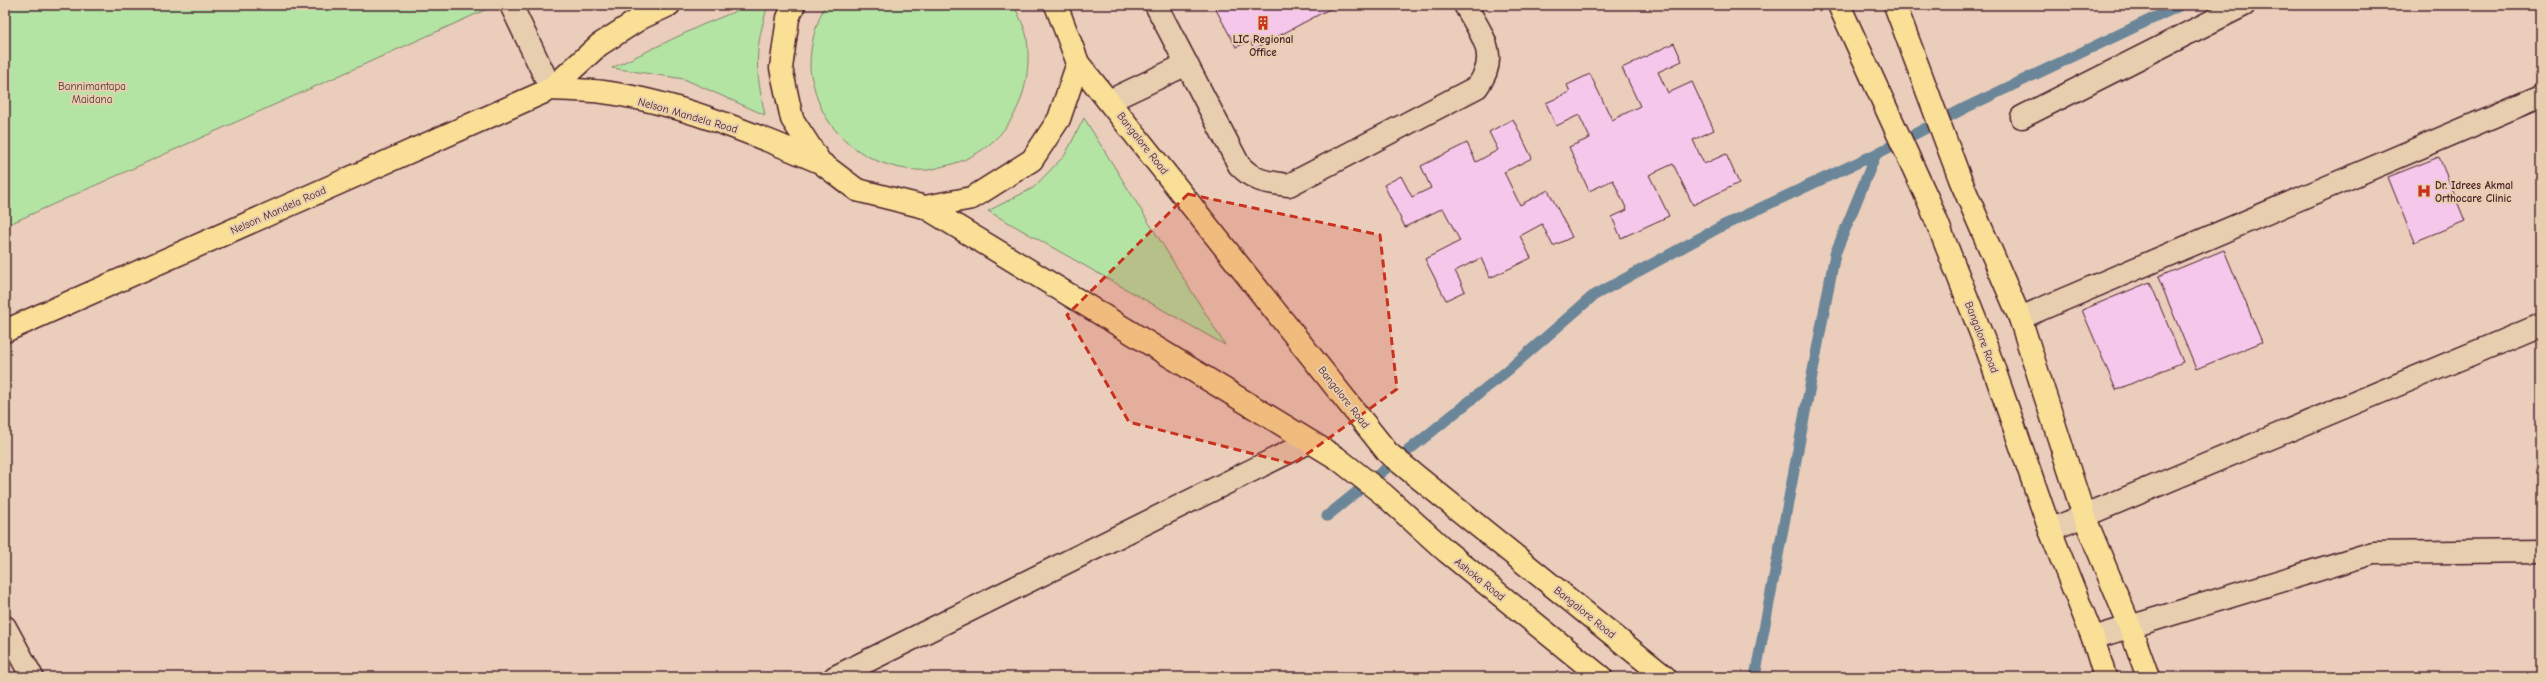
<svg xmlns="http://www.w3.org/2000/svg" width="2546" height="682" font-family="'Comic Neue',sans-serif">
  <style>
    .green { fill: #b3e4a4; stroke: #7e8268 }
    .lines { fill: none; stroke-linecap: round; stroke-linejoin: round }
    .stream { stroke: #6a8698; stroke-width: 11 }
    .building { fill: #f5c7ea; stroke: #4a1f2b }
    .minor-casing { stroke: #4a1f2b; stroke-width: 25 }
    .major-casing { stroke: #4a1f2b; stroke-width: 25 }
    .minor { stroke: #e7ceaf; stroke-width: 22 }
    .major { stroke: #fadf96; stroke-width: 22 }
    .marked { fill: #c8321e; fill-opacity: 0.2; stroke: #c8321e; stroke-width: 3; stroke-dasharray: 8 5; stroke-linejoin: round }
    .labels { text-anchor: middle; stroke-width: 4; stroke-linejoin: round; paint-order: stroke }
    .poi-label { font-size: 11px; font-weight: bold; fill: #4a1f2b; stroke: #e7ceaf }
    .park-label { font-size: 11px; fill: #543337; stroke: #e7ceaf }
    .street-label { font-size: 11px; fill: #4a1f2b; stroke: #e7ceaf }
  </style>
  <rect width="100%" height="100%" fill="#eacdbb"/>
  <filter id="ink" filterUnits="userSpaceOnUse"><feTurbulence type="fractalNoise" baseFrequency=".025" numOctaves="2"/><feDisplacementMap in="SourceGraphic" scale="8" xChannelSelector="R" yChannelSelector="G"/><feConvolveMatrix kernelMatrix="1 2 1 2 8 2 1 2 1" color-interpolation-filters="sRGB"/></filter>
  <g filter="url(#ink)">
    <path class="green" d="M5,5H496L5,226Z
      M751,5H768C754,52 755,68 765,115L684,79L612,68L702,25Z
      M825,5H1014C1018,15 1026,28 1027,39C1034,96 1007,149 949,165C942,166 935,169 928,170C876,173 825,138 814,87C812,80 810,73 810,66C810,43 816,25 825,5Z
      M1084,118L1225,345L988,211L1033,188L1065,155Z"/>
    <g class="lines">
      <path class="stream" d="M1327,516L1507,371L1593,296L1722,226L1876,154L1967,107L2181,5
        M1755,677L1835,254L1876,154"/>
    </g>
    <path class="building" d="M1214,6L1216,5L1335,6L1254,49L1250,41L1236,47Z
      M1674,43L1682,61L1658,72L1668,93L1692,82L1714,130L1693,140L1704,164L1726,154L1739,183L1693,205L1673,164L1649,175L1669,216L1621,238L1612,217L1627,210L1613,180L1589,191L1569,147L1590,138L1579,115L1556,126L1546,103L1570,92L1567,85L1590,74L1612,120L1640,106L1622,68Z
      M1513,119L1532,158L1504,172L1520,205L1548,190L1572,237L1553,246L1542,224L1520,236L1531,258L1490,278L1481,258L1455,271L1465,291L1446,300L1425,259L1460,241L1443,208L1405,227L1384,185L1401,176L1412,197L1431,188L1421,166L1467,143L1476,162L1498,150L1489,132Z
      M2439,157L2465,221L2414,242L2388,177Z
      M2224,250L2262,342L2196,369L2158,277Z
      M2150,282L2183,362L2116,390L2082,310Z"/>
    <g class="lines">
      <defs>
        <path id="minor" d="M511,5L551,89
          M1156,5L1239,165C1255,182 1266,182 1289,185L1477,87C1501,56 1481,34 1465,5
          M1109,101L1187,64
          M2022,117L2244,5
          M2020,318L2541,96
          M2050,530L2541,325
          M5,627L32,677
          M2093,638L2373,553L2541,551
          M835,677L1309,442"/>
        <path id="major" d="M794,5L788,18L781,68L792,119L820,162L857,190L925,207L972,198L1032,160L1059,119L1078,63L1056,5
          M1839,5L1929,202L1986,346L2050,530L2093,638L2105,677
          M1895,5L1960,179L2020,318L2084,516L2130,627L2148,677
          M1078,63L1388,453L1665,677
          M551,89C568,90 586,90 603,92C678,102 751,133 820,162
          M925,207L1337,458L1383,494L1446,551L1601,677
          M5,331L551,89L599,45L641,18L669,5"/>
      </defs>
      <use href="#minor" class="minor-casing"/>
      <use href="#major" class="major-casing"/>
      <use href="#minor" class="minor"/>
      <use href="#major" class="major"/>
    </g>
  </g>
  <path class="marked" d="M1188,194L1380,235L1397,389L1293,464L1129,422L1067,315Z"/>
  <defs>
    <symbol id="building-bare" viewBox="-9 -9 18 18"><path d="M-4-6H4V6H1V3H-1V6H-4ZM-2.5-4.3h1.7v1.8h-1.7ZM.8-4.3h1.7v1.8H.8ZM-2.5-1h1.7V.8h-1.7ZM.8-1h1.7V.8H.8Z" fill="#c8321e" stroke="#e7ceaf" stroke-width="2.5" paint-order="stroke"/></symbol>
    <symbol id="hospital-bare" viewBox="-9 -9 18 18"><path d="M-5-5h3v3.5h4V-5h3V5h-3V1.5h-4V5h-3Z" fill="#c8321e" stroke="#e7ceaf" stroke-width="2.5" paint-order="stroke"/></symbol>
  </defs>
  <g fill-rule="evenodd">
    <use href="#building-bare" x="1253" y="13" width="20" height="20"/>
    <use href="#hospital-bare" x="2414" y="181" width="20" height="20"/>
  </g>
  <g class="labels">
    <g class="poi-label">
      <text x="1263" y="43">LIC Regional<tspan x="1263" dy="13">Office</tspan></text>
      <text x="2435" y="189" text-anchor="start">Dr. Idrees Akmal<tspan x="2435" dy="13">Orthocare Clinic</tspan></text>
    </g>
    <g class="park-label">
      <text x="92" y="90">Bannimantapa<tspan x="92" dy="13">Maidana</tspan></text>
    </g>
    <g class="street-label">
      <text transform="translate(688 115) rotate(16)" y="4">Nelson Mandela Road</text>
      <text transform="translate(1143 143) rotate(52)" y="4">Bangalore Road</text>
      <text transform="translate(278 210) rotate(-24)" y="4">Nelson Mandela Road</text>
      <text transform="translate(1982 337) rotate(69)" y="4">Bangalore Road</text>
      <text transform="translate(1344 397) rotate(52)" y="4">Bangalore Road</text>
      <text transform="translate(1480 579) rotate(39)" y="4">Ashoka Road</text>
      <text transform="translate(1585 612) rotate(39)" y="4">Bangalore Road</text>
    </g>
  </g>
  <rect width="2546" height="682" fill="none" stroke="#e7ceaf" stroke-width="20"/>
  <rect x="10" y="10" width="2526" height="662" fill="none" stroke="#4a1f2b" stroke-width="1.5" filter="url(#ink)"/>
</svg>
